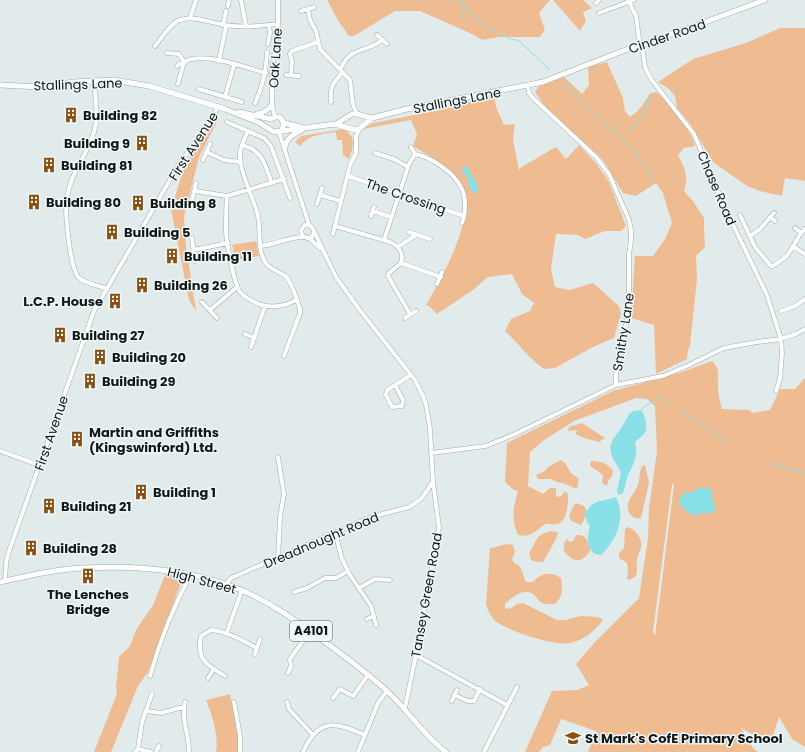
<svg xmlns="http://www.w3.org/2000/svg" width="805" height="752" font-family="Poppins,sans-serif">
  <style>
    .green { fill: #efbc92; fill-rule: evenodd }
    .water { fill: #89e0e6 }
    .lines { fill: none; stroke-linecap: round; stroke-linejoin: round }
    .stream { stroke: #89e0e6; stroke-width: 1 }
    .minor-casing { stroke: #a0a9a9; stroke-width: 5 }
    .major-casing { stroke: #a0a9a9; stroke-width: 6 }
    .minor { stroke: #fff; stroke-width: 4 }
    .major { stroke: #fff; stroke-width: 5 }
    .labels { text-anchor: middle; stroke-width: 3; stroke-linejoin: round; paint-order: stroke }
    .shield { fill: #eef8f8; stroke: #545a5a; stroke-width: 1 }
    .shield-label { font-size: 12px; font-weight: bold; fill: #121616 }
    .street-label { font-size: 13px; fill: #121616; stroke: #eef8f8 }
    .poi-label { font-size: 13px; font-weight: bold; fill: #121616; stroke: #eef8f8; text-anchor: start }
  </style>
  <rect width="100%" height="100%" fill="#e1ebeb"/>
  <path class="green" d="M327,0H550L539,13L545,30L540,37H500L482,40L472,34L420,11H395L354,36H349L339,22Z
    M553,0H583L592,8L583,12L586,21L580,31Z
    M780,28H805V181L785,178L782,196L760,191L747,186L713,162L691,125L677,108L675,96L669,89L658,82L693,59L746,43Z
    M607,62L623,98L625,111L630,117C641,110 643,103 651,93L657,92C669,104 691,129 695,146L684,148L678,155C685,168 689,177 684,191L693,201L704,218V229L705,247L696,256L697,279L690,345L688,351L687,359L656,374L654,325L631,318L635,256H653L665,239L672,223L663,193L656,183L636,196L623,193L603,160L545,107L535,92L538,87L564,77L582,94L589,85L588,67Z
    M494,95L496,107L504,125L515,124L513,139L519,171L520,168L556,147L566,159L579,145L596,163L609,182L626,226L621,231H605L585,239L578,235L556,234L551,269L555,287L570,290L593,283L619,306L621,314L614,338L593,347L555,368L544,369C529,359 519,344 505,331L511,319L530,311L534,303L522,294L512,274L488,277L473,290L437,314L429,306L426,305C441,280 469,228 466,198C465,189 461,182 456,176C446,164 425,154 413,146L417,134L411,120L363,129L373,123L440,110Z
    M219,118L199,157L184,217L186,246L196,311L189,300L171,209L186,162Z
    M344,129C357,137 353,147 349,159L343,155L342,140H337L336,132C322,134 310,134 300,146L295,142L301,136Z
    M256,241L259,256L234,260L233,247L231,245Z
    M712,361C719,368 718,372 718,381C717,390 720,401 722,409L750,410L752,413L770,410L780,389H795L805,378V747L792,739L779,717L773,736L763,740L741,728L753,748L758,752H588L596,731L561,719L550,745L543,747L539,752H525L552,691L577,690L589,685L576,664L595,642L639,598L648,538L649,508L657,451L655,406L647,399L636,398L574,421L544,440L530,452L528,486L543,494L550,488H556V497L561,496L565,491L568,494C568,502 568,521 558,524C555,525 549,524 545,524C536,531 530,538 518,535C511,520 513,507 518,491L514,490L505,482L507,443L613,391L679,373ZM672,484L674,485L655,636L653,632Z
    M582,423L605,438L599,442L584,438L575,434L577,430L568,431L569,427Z
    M561,460L565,463L571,473L579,479L577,489L563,483L557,482L551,479H538L536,475L545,471L548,467Z
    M591,461C601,461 606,463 613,470L612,476L609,480L607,485H604L602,482L603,476C600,471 595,470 590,466Z
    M645,465L649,483L641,518C636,519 633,518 630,514C623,503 634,495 638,485C640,479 639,472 642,466Z
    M576,503L584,506L587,511L584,520L581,525L571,521L569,516L573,507Z
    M628,527C636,530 643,539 641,548C640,552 637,556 637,560C636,566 638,569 636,576L630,580L627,579L628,570L627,563L619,558V553L624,548L625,529Z
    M551,531L558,532L556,539L543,562H537L531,560L529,553C538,540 534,535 551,531Z
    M576,535C587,534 588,542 590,551C581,564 574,563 564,551V543L567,539L570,542L574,540Z
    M506,544L513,545L515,552L512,559L514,563L520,566L526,582H533C541,573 550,571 561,578C563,589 563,596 555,604C551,604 546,605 542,603C538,601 537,597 533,594C523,588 512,597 505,604V608L510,609L517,604L523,603L557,620H565L581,616L598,617L603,620C595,631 584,640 570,643C554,646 507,631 494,620C490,615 488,610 486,604L490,548H492Z
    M166,573L183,577L148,672L138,686L111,752H94L117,694L116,688L119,657L130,646L136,630L153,605Z
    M230,694L238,737V752H216C219,737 212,714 206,700Z"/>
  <path class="water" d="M467,166L479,188L477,192L474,193L469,187L468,177L461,171L462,168Z
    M641,410C645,414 648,427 645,432C643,436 638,439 635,442C639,454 633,466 628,475C626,480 625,488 623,493L619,495L617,492L621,472L612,457L610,447L613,439L622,427L629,414L633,411Z
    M703,487L712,490V500L716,507L713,513H701L694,516C689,514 681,507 678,502L685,492L691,493L693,491Z
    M616,497C626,518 617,539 601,555C585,554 587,538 590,526L587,522L585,514C594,498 600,503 616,497Z"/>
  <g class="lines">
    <path class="stream" d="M456,0L466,5L476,20L485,24L490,30L504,34L508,38L519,41L550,70
      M462,3L464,10
      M463,12L464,20
      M563,83L577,95L636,153L654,179
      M629,133L647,109L649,95
      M679,409L729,442
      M641,410C645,404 655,403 659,397L669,403
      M769,463L805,473"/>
    <defs>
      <path id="minor" d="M241,0L246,26
        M628,0L636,16L640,46
        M596,3L599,0
        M228,6L229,0
        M308,9L310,20L316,31L320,49L350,80L353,105L357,114
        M301,11L314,7
        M599,13L634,0
        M190,18L196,0
        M223,25L226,11
        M377,35L387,44
        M268,44L270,33L269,25
        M642,45L645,67L651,79L694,134L724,206L767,295L781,339L782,353L780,379L776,391
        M155,46C162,38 170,23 180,20C194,15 211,23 225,25C243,28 260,26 278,24
        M167,53L179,54L184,62L178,84
        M219,61L226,26
        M177,66C181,63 186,61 191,59C213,55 244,67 266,73
        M340,69C344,64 346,57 352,54C362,48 373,48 382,40
        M286,75L299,76
        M291,75L292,61L290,54L292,51L318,42
        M94,81C95,98 99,116 94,132C89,150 77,165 71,182C68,190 67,198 66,206C66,219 70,269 79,278C84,283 100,286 107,289
        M528,86L529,93L533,98L596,157L609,174L629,220L631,230V240L629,255V307L623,343L616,374V385
        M199,89L242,102
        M225,97L234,65
        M331,102C330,86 332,84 343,72
        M255,103C263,85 266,72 267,52
        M275,117L272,105V72L278,24V0
        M227,122L264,138L271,146L290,198
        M248,131C245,138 240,147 240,154C239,171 254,199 258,216C261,231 257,248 265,262C269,269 278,271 285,276C292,281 297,301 300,309V313L284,356
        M279,132L309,225
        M242,145C264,151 264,164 272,183
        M411,147L415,154
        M207,152L224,160L240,162
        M375,153L394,159L408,167
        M415,154C431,157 455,173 462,189C466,198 466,213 462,223
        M203,160L210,144
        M348,176L464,216
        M195,191L227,196L284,179
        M320,195L341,201
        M227,196C226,207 226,218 226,230C226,241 234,284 240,292C245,298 254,302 261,305C273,308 285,306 296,300
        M192,200L196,183
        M317,204L322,188
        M373,211L391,217
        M740,215L755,247L771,266H773L787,256L801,233L805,229
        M371,216L374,207
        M770,217L775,221
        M335,226L390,242C400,247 404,253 401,263L389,273L388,276L410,314
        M795,228L801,233
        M314,232L312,237L307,238L302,235L301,230L305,225H309L312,227L336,277L359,309L415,380L423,396L426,405L430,429L433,482L439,527L416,655L405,708
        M409,232L430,239
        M333,234L350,165L356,153V136L360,128
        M750,236L760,229L774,213
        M192,238L195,261
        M309,238L320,248
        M384,240L409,164L415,154
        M260,246C275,245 288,237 303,237
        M398,247L416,235
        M794,247L805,254
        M193,250L228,243
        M401,263L441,277
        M437,284L442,272
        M202,302L217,318
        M210,310L237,287
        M781,311L795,306L805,299
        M405,318L416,311
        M245,334L255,338
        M251,347L265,306
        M395,385L403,400L402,406L392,407L386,395L387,390L411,375
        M0,451L39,465
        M431,453L486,446L515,434L616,385L663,376L689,365L724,348L757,342L781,339L796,334L805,329
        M335,532L342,559L350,575L371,606L376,625
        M278,559L280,517L284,494L278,457
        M5,581L6,563L9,551L94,311L178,166L214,115L218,106
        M226,584L231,578L371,517L409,507L421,499L433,482
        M359,588L375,579L390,580
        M294,592L307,588L325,578H336L348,571
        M367,619L374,616
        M227,632L242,590
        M255,654L260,639
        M416,655L507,705
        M288,673L291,666L290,659L310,631
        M150,676C160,640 173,607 191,574
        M225,676C207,665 196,660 201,636L211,630C228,632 242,640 257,648
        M208,678L214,669
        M454,695L468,701H474L480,689
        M333,698L340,689L353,696L368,675
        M452,701L457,690
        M185,702C181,719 189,735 189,752
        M234,702L240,736V752
        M287,702L289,709L313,735
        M147,711L161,713L179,708H183
        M138,749L151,752
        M135,752L138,749L142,722L152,694
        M156,752L159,746
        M303,752C319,717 335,722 365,735
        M358,752L378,703L387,691
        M484,752L517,687"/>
      <path id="major" d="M0,85L41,87L74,82L114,80L149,86L225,109L260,123L274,132L335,124L355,130L360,128L372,118L407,109L543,82L628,49L640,46L765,0
        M239,112L271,119L275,117H280L284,123L282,130
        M257,114C264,113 268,110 272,105
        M284,123L301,127
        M336,124L352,114H357L371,118
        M285,147C286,138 294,134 302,130
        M0,582C27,576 56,569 83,568C137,565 191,569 241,590C270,602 295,620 321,639C343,655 366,672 387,691C408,710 423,735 446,752"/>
    </defs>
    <use href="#minor" class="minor-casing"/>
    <use href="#major" class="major-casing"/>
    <use href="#minor" class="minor"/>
    <use href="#major" class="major"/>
  </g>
  <defs>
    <symbol id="building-bare" viewBox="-9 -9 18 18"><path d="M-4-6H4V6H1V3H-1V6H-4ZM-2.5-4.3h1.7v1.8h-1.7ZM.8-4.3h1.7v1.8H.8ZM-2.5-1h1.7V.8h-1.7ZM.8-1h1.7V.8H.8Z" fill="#8b4e0d" stroke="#eef8f8" stroke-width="2.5" paint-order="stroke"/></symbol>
    <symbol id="school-bare" viewBox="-9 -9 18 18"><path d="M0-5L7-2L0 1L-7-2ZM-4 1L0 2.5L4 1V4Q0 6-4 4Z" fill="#8b4e0d" stroke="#eef8f8" stroke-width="2.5" paint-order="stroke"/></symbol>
  </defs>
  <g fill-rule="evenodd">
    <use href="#building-bare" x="60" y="104" width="22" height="22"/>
    <use href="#building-bare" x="131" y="132" width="22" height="22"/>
    <use href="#building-bare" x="38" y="154" width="22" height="22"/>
    <use href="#building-bare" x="23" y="191" width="22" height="22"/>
    <use href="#building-bare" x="127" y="192" width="22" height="22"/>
    <use href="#building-bare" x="101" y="221" width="22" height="22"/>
    <use href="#building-bare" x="161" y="245" width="22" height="22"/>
    <use href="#building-bare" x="131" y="274" width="22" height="22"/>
    <use href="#building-bare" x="104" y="290" width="22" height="22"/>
    <use href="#building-bare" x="49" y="324" width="22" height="22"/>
    <use href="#building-bare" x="89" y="346" width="22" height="22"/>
    <use href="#building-bare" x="79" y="370" width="22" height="22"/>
    <use href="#building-bare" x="66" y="428" width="22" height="22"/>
    <use href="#building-bare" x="130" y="481" width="22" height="22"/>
    <use href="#building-bare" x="38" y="495" width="22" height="22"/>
    <use href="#building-bare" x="20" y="537" width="22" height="22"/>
    <use href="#building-bare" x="77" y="565" width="22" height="22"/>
    <use href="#school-bare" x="562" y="727" width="22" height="22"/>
  </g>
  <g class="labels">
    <rect class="shield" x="290" y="621" width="42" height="20" rx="3"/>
    <g class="shield-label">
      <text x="311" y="635">A4101</text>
    </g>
    <g class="street-label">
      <text transform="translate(667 36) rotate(-19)" y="5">Cinder Road</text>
      <text transform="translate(275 58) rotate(-86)" y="5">Oak Lane</text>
      <text transform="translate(78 84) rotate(-2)" y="5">Stallings Lane</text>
      <text transform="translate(457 100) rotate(-11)" y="5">Stallings Lane</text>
      <text transform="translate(193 146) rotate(-57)" y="5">First Avenue</text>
      <text transform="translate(717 188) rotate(67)" y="5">Chase Road</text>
      <text transform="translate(406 196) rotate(19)" y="5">The Crossing</text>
      <text transform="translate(623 332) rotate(-81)" y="5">Smithy Lane</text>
      <text transform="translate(51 433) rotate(-71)" y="5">First Avenue</text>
      <text transform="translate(321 540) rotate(-23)" y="5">Dreadnought Road</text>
      <text transform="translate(202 580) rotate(15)" y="5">High Street</text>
      <text transform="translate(426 595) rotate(-80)" y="5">Tansey Green Road</text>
    </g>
    <g class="poi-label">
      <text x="83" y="120">Building 82</text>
      <text x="130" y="148" text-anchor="end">Building 9</text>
      <text x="61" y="170">Building 81</text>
      <text x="46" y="207">Building 80</text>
      <text x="150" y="208">Building 8</text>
      <text x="124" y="237">Building 5</text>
      <text x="184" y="261">Building 11</text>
      <text x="154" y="290">Building 26</text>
      <text x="103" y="306" text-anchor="end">L.C.P. House</text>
      <text x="72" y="340">Building 27</text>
      <text x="112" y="362">Building 20</text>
      <text x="102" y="386">Building 29</text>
      <text x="89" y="437">Martin and Griffiths<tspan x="89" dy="15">(Kingswinford) Ltd.</tspan></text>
      <text x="153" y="497">Building 1</text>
      <text x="61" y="511">Building 21</text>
      <text x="43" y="553">Building 28</text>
      <text x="88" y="599" text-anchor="middle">The Lenches<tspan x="88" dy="15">Bridge</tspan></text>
      <text x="585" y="743">St Mark's CofE Primary School</text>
    </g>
  </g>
</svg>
